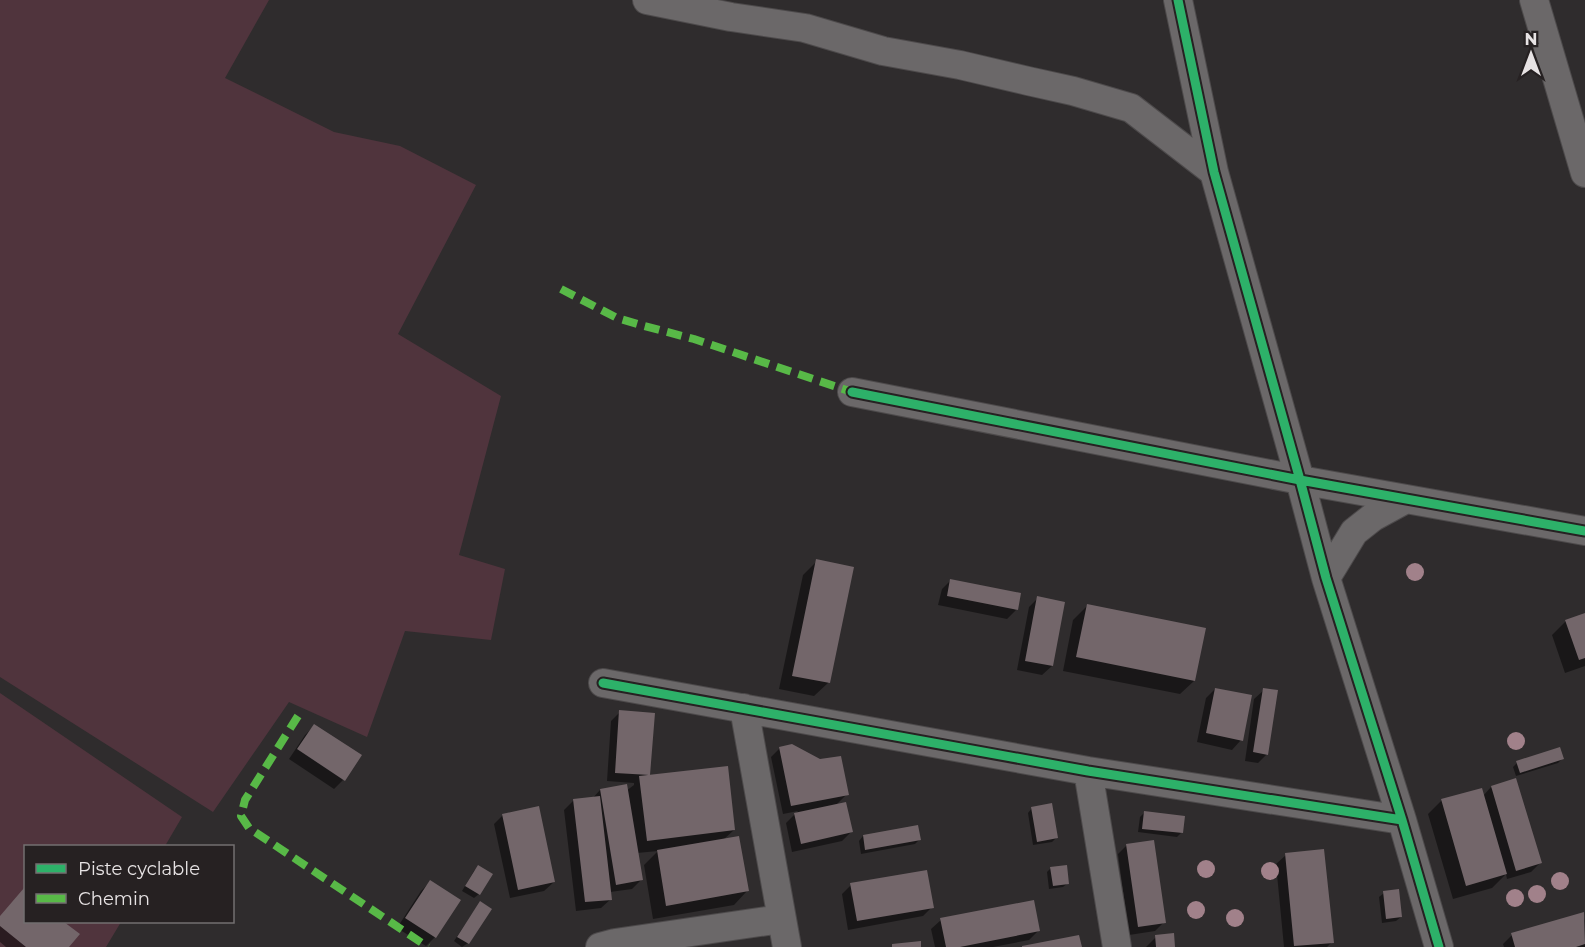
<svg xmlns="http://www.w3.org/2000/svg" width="1585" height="947" font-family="Montserrat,sans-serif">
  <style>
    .green { fill: #50343d }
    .shadow { fill: #0007 }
    .building { fill: #73666a }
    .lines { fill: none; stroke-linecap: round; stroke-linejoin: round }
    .street-casing { stroke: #4d4a4b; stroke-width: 30 }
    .street { stroke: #6b6869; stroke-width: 28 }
    .quiet { stroke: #58b947; stroke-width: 8; stroke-dasharray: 15 8; stroke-linecap: butt }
    .cycleway-casing { stroke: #262122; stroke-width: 13 }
    .cycleway { stroke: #2db169; stroke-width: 9 }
    .tree { fill: #a1818a }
  </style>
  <rect width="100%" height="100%" fill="#2f2c2d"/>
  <path class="green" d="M0,0H269L225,78L334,132L400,146L476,185L398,334L501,396L459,555L505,569L491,640L405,631L367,737L289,702L213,812L0,677Z
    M0,693L182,817L165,846H26V922H121L106,947H0Z"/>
  <path class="shadow" d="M817,561L828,683L814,696L779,689L803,575Z
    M951,580L1016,610L1007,619L938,605L942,589Z
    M1038,598L1052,666L1042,675L1017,670L1029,607Z
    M1087,606L1194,681L1180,694L1063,671L1073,620Z
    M1585,614V666L1565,673L1552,635L1566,621Z
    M1215,689L1241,740L1232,750L1197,742L1206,698Z
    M1264,690L1267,754L1258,763L1245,761L1254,699Z
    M620,712L648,774L646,777L734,830L723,840L747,891L734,905L653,919L644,865L658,851L637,853L641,880L632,889L610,892L611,899L601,908L576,911L564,810L573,801L592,799L600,790L626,791L634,785V783L607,781L611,721Z
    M314,726L343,780L334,789L289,759L305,735Z
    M780,748L847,794L835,806L851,832L842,841L792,852L786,823L798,811L783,814L771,757Z
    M1562,759L1558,763L1516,776L1513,767L1517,763Z
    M1491,787L1540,863L1531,872L1507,879L1506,874L1492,888L1453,899L1428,814L1442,800L1483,796Z
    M1032,808L1057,837L1052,842L1033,845L1028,813Z
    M1144,813L1181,833L1177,837L1138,832L1140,817Z
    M503,815L554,882L544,891L510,898L494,824Z
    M863,836L919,840L915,844L861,854L859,841Z
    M1127,845L1164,922L1155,931L1129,935L1118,854Z
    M1286,855L1332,942L1327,947H1284L1276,864Z
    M478,867L491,874L479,894L474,898L462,891L474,871Z
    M1051,868L1068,883L1063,887L1049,889L1047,872Z
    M430,882L435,937L426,946L397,928L421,891Z
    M851,885L932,907L923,916L848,930L842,894Z
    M1384,893L1401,917L1396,921L1382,923L1379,897Z
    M476,908L490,910L468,943L462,947L454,941Z
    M1583,914L1585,921V947H1504L1503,944L1512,935Z
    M0,917L26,922H62L78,935L67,947H6L0,942Z
    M941,920L1039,930L1029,940L993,947H935L931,929Z
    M1156,937L1174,947H1146Z"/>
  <path class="building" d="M816,559L854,567L830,683L792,676Z
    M950,579L1021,593L1018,610L947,596Z
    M1037,596L1065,602L1053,666L1025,661Z
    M1087,604L1206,628L1195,681L1076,657Z
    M1585,613V658L1579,660L1565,620Z
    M1215,688L1252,695L1243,741L1206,733Z
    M1263,688L1278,690L1268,755L1253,752Z
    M619,710L655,713L650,775L615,773Z
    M314,724L362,755L345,781L297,749Z
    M792,744L820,759L841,756L849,795L791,806L779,747Z
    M1560,747L1564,759L1520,773L1516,761Z
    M728,766L735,830L647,841L639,776Z
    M1516,778L1542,863L1516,871L1491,786Z
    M627,784L643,880L616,885L600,789Z
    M1482,788L1507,874L1466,886L1441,799Z
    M600,796L612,900L585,902L573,799Z
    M846,802L853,832L801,844L794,813Z
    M1052,803L1058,838L1037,842L1031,807Z
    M539,806L555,882L518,890L502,814Z
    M1144,811L1185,816L1183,833L1142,829Z
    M918,825L921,840L865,850L863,835Z
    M739,836L749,891L666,906L657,850Z
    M1154,840L1166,923L1138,927L1126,844Z
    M1324,849L1334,943L1294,946L1285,853Z
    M478,865L493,874L480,895L465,886Z
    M1067,865L1069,884L1053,886L1050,867Z
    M927,870L934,908L857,921L850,883Z
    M430,880L461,900L436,938L405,918Z
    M24,888L26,889V922H64L80,934L69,947H26L0,926V916Z
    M1399,889L1402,917L1386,919L1383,891Z
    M1034,900L1040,931L960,947H946L940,918Z
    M480,901L492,909L469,944L457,937Z
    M1584,912L1585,944L1576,947H1515L1511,933Z
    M1174,933L1175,947H1156L1155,935Z
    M1079,935L1082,947H1022V946Z
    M921,941V947H892V944Z"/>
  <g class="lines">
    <defs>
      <path id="street" d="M647,0L731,17L805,28L883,51L960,65L1028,81L1073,91L1131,108L1214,172
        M1178,0L1214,172L1300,480L1326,578L1402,820L1439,947
        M1534,0L1585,173
        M852,392L1300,480L1585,531
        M1326,578L1354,532L1373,517L1406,499
        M603,683L1088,771L1402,820
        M744,708L787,947
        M1088,771L1117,947
        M600,947L615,943L781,919"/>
    </defs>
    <use href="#street" class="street-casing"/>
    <use href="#street" class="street"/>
    <path class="quiet" d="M561,289L617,318L644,326L694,339L852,392
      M298,716L245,800L241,816L249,828L428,947"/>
    <defs>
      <path id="cycleway" d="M1178,0L1214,172L1300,480L1326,578L1402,820L1439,947
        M852,392L1300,480L1585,531
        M603,683L1088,771L1402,820"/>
    </defs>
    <use href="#cycleway" class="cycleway-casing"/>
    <use href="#cycleway" class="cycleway"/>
  </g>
  <g class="tree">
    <circle cx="1415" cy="572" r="9"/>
    <circle cx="1516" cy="741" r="9"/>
    <circle cx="1206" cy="869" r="9"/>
    <circle cx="1270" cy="871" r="9"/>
    <circle cx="1560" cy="881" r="9"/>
    <circle cx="1537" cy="894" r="9"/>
    <circle cx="1515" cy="898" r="9"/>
    <circle cx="1196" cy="910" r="9"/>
    <circle cx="1235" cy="918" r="9"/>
  </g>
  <rect x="24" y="845" width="210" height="78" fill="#262122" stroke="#736f70" stroke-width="1.5"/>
  <rect x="36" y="864" width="30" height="9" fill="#2db169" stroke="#736f70" stroke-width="1.5"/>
  <text x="78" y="875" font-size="18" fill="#e7e3e4">Piste cyclable</text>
  <rect x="36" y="894" width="30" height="9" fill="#58b947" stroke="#736f70" stroke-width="1.5"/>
  <text x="78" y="905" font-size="18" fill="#e7e3e4">Chemin</text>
  <g transform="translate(1531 54)" stroke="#262122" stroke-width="4.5" paint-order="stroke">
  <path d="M0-4.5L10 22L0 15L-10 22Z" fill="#e7e3e4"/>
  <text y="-9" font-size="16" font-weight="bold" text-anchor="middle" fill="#e7e3e4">N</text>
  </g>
</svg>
